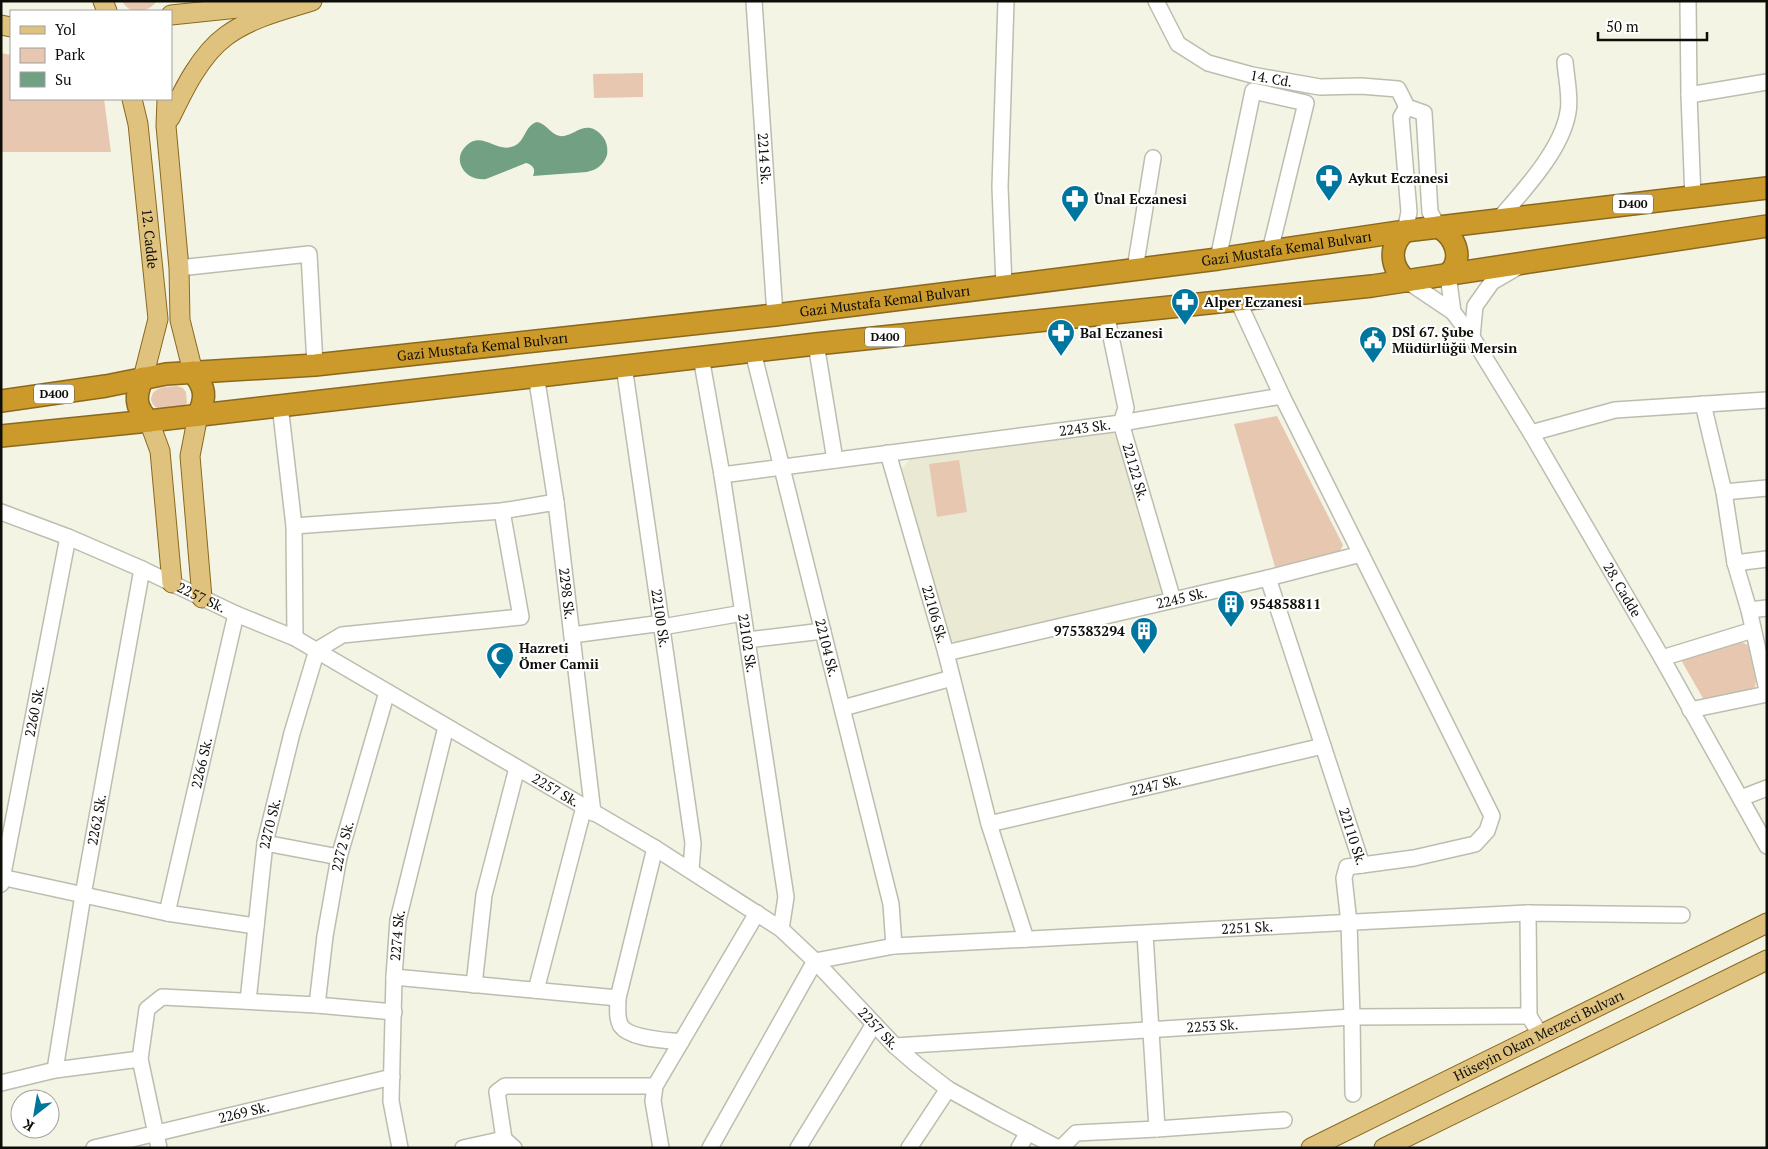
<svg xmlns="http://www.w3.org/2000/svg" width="1768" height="1149" font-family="'PT Serif',serif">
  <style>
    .built { fill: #eaead4 }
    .green { fill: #e7c7b0 }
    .water { fill: #71a083 }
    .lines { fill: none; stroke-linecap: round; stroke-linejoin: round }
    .minor-casing { stroke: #bdbdaf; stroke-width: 18 }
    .major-casing { stroke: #8a691e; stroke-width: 21 }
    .highway-casing { stroke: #8a691e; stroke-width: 24 }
    .minor { stroke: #fff; stroke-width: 15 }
    .major { stroke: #e0c27f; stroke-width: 19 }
    .highway { stroke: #cc9a2a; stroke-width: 21 }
    .labels { text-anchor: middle; stroke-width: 4.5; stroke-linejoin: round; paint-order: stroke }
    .shield { fill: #fff; stroke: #565653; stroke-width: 1 }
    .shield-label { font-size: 12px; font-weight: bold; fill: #0e0e09 }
    .street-label { font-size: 14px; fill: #0e0e09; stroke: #fff }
    .poi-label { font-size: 14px; font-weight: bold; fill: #0e0e09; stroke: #fff; text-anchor: start }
  </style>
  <rect width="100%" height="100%" fill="#f4f4e5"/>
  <path class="built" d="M1113,432L1116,438L1164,586L1159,597L958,645L948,638L902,468L912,457Z"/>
  <path class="green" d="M122,1H157C148,13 130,16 122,1Z
    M1,53L11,55V99H104L111,152H1Z
    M643,73V97L594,98L593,74Z
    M177,386L183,388L186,392L187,403L183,407C171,409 156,415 151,400C152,386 166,387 177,386Z
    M1277,416L1343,545L1339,553L1275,567L1234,424Z
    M959,460L967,512L937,517L929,464Z
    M1739,641L1748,645L1756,681L1755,687L1749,691L1704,700L1681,660L1684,657Z"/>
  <path class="water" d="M537,122C547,124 550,134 560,136C574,138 586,116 603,137C607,142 608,149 607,155C604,165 596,170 587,172L533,176C536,169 533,165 526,163L486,179C466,182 450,160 467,145C483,131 497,154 514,146C526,141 524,126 537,122Z"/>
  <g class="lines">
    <defs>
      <g id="minor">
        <path id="s1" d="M754,1L775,315"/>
        <path id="s2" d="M1156,1L1178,44L1208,63L1252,75L1320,87L1361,86L1398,89L1407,107L1424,113L1430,212L1438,227"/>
        <path d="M1688,1L1689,95L1693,198"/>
        <path d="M1689,95L1767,82"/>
        <path d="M1498,220C1523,191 1562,150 1568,112C1571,98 1566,76 1565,62"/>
        <path d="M1405,231L1409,212L1401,117L1407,107"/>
        <path d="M1218,259L1253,91L1306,103L1270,251"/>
        <path d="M179,268L309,254L315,365"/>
        <path d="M1135,269L1153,158"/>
        <path d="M1448,275L1453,312"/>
        <path id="s3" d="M1407,281L1453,312L1472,337L1531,433L1662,658L1767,846"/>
        <path d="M1004,286L1000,187L1006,1"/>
        <path d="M1238,301L1282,396L1492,816L1487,831L1475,844L1414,858L1347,867L1344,878L1349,923L1352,1017L1353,1094"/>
        <path id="s4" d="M1106,313L1126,408L1121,423L1173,600"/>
        <path d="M1472,337L1475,306L1492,282L1518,267"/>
        <path d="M816,344L835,460"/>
        <path id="s5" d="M753,352L891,904L894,946"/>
        <path id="s6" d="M701,357L722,475L786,897L781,929"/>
        <path id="s7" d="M624,366L693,843L691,869"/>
        <path id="s8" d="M536,375L556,502L593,813"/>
        <path d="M1703,404L1724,492L1735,563L1749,610L1767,690"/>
        <path d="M280,405L294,526L295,638"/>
        <path d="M1531,433L1615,410L1767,400"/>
        <path id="s9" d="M888,453L946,653L989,824L1026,939"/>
        <path id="s10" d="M722,475L1121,423L1282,396"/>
        <path d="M1724,492L1767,488"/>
        <path id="s11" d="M1,512L68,537L142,569L236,614L295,638L655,848L781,929L815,961L895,1046L917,1065L948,1089L995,1115L1058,1148"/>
        <path d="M294,526L502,511L556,502"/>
        <path d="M1735,563L1767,559"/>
        <path id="s12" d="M1268,578L1362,865"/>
        <path d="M1749,610L1767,608"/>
        <path d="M572,635L655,624L662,627L743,613"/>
        <path d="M747,640L823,631"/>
        <path id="s13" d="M946,653L1268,578L1361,554"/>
        <path d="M1662,658L1753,630"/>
        <path d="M843,708L952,678"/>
        <path d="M1690,710L1767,694"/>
        <path d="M1741,798L1767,788"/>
        <path id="s14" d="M989,824L1323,746"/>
        <path d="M265,843L339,857"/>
        <path d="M655,848L618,998C618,1007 616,1018 621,1026C630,1039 666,1040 681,1042"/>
        <path d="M1,877L167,913L256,926"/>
        <path id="s15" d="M1,884L68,537"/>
        <path id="s16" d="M167,913L236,614"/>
        <path d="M1528,913L1529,1016L1540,1034"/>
        <path d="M1145,934L1157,1129"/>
        <path id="s17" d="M815,961L894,946L1528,913L1682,915"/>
        <path d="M394,977L618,998"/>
        <path d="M474,985L484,895L517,768"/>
        <path d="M536,990L584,807"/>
        <path id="s18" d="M248,1001L265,843L292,733L317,650L342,635L521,617L502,511"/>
        <path id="s19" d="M317,1005L325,936L339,857L387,692"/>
        <path id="s20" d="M895,1046L1352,1017L1529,1016"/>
        <path id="s21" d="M55,1070L83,895L142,569"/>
        <path d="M1,1083L55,1070L140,1059"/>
        <path d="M504,1139L497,1092L505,1086H655"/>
        <path id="s22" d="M94,1148L392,1077"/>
        <path d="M159,1148L140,1059L147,1009L162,997L317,1005L394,1012"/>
        <path id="s23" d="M400,1148L391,1101L394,977L398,920L446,727"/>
        <path d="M463,1148L504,1139L514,1148"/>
        <path d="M661,1148L653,1101L655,1086L757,913"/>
        <path d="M710,1148L815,961"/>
        <path d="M798,1148L874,1024"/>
        <path d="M909,1148L948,1089"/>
        <path d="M1019,1148L1028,1132"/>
        <path d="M1061,1148L1076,1133L1157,1129L1284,1120"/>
      </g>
      <g id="major">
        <path d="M103,1L107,11"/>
        <path d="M171,15L277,4"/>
        <path d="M1,25L11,27"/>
        <path id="s24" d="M132,99L138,124L158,319L143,378"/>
        <path d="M167,99L166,126L179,268L180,320L193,372"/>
        <path d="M170,118C183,91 200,55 226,36C250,18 283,10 312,1"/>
        <path d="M198,415L190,456L202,598"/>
        <path d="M149,421L160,451L172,583"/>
        <path id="s25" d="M1311,1148L1767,923"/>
        <path d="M1384,1148L1767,960"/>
      </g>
      <g id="highway">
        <path d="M1438,227C1451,233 1461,250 1455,265C1454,268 1450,272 1448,275"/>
        <path d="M1405,231C1388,246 1390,268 1407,281"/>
        <path d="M193,372C205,387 207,397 198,415"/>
        <path d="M143,378C135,395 134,407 149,421"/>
        <path id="s26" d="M1,401L106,386L166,374L315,365L775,315L1218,259L1405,231L1767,188"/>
        <path d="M1,436L149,421L816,344L1372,286L1767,226"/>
      </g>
    </defs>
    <use href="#minor" class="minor-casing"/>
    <use href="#major" class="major-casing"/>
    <use href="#highway" class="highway-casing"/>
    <use href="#minor" class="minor"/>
    <use href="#major" class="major"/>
    <use href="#highway" class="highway"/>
  </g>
  <defs>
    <symbol id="pharmacy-pin" viewBox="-11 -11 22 30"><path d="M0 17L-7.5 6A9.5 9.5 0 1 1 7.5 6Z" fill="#00769f" stroke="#fff"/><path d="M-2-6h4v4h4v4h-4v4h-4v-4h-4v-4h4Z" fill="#fff"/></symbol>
    <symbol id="civic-pin" viewBox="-11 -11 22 30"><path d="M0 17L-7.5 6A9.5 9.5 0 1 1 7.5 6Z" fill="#00769f" stroke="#fff"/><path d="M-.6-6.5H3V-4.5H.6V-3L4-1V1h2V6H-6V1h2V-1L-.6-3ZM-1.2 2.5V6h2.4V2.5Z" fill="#fff"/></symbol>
    <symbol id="building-pin" viewBox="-11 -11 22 30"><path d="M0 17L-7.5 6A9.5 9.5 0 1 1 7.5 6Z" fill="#00769f" stroke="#fff"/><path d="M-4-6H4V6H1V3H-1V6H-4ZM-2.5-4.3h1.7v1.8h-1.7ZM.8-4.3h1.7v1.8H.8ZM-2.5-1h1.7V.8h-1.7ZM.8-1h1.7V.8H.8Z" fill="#fff"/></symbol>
    <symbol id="mosque-pin" viewBox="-11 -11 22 30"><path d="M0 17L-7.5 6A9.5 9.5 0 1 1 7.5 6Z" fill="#00769f" stroke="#fff"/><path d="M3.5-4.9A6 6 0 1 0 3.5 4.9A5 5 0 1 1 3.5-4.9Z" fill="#fff"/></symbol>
  </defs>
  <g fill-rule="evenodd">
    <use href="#pharmacy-pin" x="1313" y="162" width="32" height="43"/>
    <use href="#pharmacy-pin" x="1059" y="183" width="32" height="43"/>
    <use href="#pharmacy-pin" x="1169" y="286" width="32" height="43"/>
    <use href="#pharmacy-pin" x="1045" y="317" width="32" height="43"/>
    <use href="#civic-pin" x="1357" y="324" width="32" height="43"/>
    <use href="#building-pin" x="1215" y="588" width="32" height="43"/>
    <use href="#building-pin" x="1128" y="615" width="32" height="43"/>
    <use href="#mosque-pin" x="484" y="640" width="32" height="43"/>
  </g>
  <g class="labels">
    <g class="shield">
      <rect x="1613" y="194.5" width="40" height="19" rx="4"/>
      <rect x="865" y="327.5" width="40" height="19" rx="4"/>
      <rect x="34" y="384.5" width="40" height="19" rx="4"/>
    </g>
    <g class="shield-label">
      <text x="1633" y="208">D400</text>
      <text x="885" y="341">D400</text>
      <text x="54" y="398">D400</text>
    </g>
    <g class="street-label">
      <text dy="5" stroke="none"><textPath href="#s2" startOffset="149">14. Cd.</textPath></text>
      <text dy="5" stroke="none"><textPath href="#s1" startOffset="158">2214 Sk.</textPath></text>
      <text dy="5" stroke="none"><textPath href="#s24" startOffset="141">12. Cadde</textPath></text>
      <text dy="5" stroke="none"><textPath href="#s26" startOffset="1295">Gazi Mustafa Kemal Bulvarı</textPath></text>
      <text dy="5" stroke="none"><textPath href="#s26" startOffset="890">Gazi Mustafa Kemal Bulvarı</textPath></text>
      <text dy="5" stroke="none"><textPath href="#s26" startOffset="485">Gazi Mustafa Kemal Bulvarı</textPath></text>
      <text dy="5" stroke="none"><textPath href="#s10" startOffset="366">2243 Sk.</textPath></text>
      <text dy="5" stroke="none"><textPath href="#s4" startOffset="164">22122 Sk.</textPath></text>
      <text dy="5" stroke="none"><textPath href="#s3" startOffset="381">28. Cadde</textPath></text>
      <text dy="5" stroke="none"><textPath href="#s8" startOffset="221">2298 Sk.</textPath></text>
      <text dy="5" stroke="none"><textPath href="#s11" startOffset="218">2257 Sk.</textPath></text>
      <text dy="5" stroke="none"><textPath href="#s13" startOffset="242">2245 Sk.</textPath></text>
      <text dy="5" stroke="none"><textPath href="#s9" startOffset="168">22106 Sk.</textPath></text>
      <text dy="5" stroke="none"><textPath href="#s7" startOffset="255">22100 Sk.</textPath></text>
      <text dy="5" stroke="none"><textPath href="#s6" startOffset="290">22102 Sk.</textPath></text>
      <text dy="5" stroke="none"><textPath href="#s5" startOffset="305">22104 Sk.</textPath></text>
      <text dy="5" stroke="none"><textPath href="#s15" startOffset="176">2260 Sk.</textPath></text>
      <text dy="5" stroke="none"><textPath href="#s16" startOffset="154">2266 Sk.</textPath></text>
      <text dy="5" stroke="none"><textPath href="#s14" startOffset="171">2247 Sk.</textPath></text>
      <text dy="5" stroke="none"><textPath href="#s11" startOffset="622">2257 Sk.</textPath></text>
      <text dy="5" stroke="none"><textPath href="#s21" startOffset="254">2262 Sk.</textPath></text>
      <text dy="5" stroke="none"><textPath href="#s18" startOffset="179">2270 Sk.</textPath></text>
      <text dy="5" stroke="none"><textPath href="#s12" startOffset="272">22110 Sk.</textPath></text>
      <text dy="5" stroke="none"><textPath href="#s19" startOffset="161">2272 Sk.</textPath></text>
      <text dy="5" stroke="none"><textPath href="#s17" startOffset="434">2251 Sk.</textPath></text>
      <text dy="5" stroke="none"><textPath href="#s23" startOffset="214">2274 Sk.</textPath></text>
      <text dy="5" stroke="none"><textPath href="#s20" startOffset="318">2253 Sk.</textPath></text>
      <text dy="5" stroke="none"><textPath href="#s11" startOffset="1026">2257 Sk.</textPath></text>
      <text dy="5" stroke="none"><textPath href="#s25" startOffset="254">Hüseyin Okan Merzeci Bulvarı</textPath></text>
      <text dy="5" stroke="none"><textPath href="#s22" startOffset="154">2269 Sk.</textPath></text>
    </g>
    <g class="poi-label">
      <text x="1348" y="183">Aykut Eczanesi</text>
      <text x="1094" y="204">Ünal Eczanesi</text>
      <text x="1204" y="307">Alper Eczanesi</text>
      <text x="1392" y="337">DSİ 67. Şube<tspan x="1392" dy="16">Müdürlüğü Mersin</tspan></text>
      <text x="1080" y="338">Bal Eczanesi</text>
      <text x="1250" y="609">954858811</text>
      <text x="1125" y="636" text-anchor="end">975383294</text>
      <text x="519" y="653">Hazreti<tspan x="519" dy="16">Ömer Camii</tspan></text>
    </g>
  </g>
  <rect width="1768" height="1149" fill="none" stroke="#0e0e09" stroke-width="5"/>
  <rect x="10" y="10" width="162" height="90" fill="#ffffff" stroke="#9f9f9d"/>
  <rect x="20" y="26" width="25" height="8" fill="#e0c27f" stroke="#9f9f9d"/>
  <text x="55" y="35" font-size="15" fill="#0e0e09">Yol</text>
  <rect x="20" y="48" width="25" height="15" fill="#e7c7b0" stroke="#9f9f9d"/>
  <text x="55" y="60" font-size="15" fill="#0e0e09">Park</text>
  <rect x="20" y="72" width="25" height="15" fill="#71a083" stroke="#9f9f9d"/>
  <text x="55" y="85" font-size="15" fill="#0e0e09">Su</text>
  <g transform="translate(35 1114) rotate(211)"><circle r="24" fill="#ffffff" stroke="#9f9f9d"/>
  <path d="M0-4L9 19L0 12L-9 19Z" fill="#00769f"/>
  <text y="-8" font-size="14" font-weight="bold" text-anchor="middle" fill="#0e0e09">K</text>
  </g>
  <path d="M1598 32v8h109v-8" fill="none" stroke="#0e0e09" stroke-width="2.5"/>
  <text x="1606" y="32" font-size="15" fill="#0e0e09" stroke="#ffffff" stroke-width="4" paint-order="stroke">50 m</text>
</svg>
